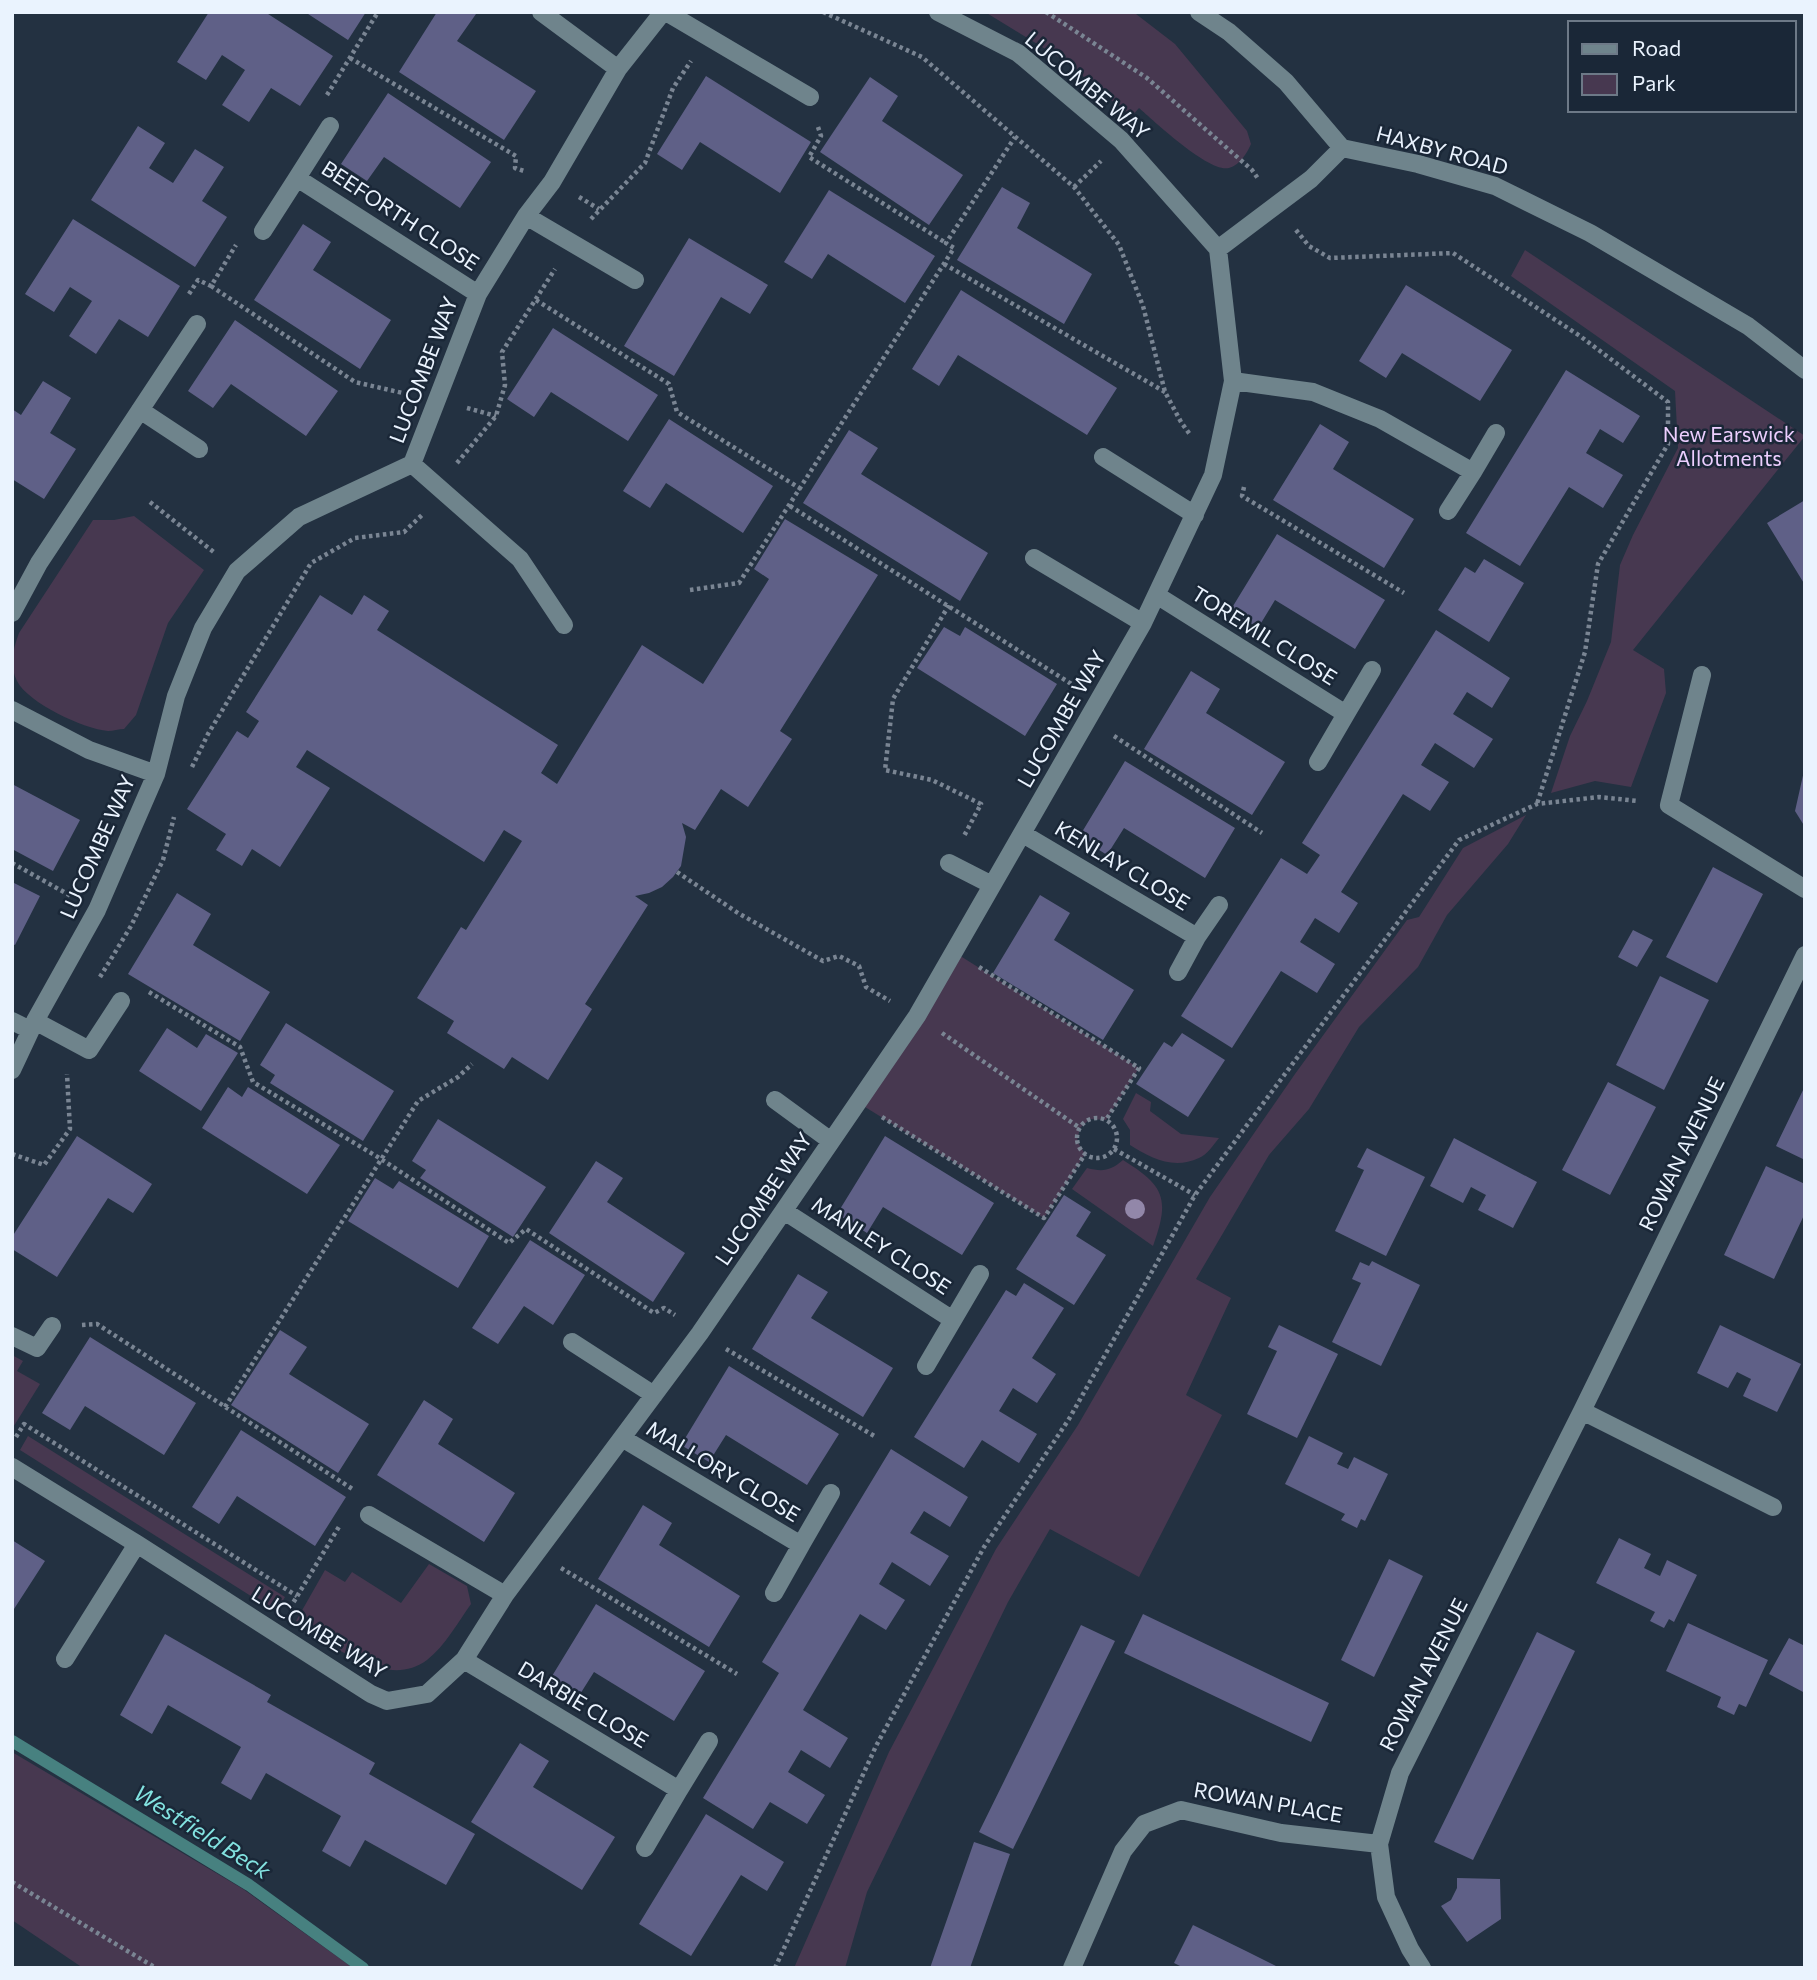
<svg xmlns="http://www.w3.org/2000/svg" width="1817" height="1980" font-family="Commissioner,sans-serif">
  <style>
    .green { fill: #473850 }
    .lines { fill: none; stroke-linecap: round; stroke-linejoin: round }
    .stream { stroke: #478180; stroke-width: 12 }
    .building { fill: #5f6087 }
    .path { stroke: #7a8593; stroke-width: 4.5; stroke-dasharray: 3.5 3.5; stroke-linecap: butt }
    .minor { stroke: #6f848c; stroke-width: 18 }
    .tree { fill: #9287a9 }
    .labels { text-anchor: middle; stroke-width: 5; stroke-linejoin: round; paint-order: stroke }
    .street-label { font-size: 21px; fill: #eaf3fe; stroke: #1a2737 }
    .park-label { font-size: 21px; fill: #eccefe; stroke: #1a2737 }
    .water-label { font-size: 23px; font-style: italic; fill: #83e3e1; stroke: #1a2737 }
  </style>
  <rect width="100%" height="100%" fill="#233141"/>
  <path class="green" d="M985,12H1133L1136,14L1175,44L1247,131L1251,144C1247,153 1240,165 1229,168C1209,173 1154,121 1139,108L1131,117L1065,61Z
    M1525,250L1805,436L1633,650L1664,669L1666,693L1631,787L1595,781L1551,793L1570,736L1587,701L1611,642L1620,565L1633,535L1678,448L1675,391L1511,276Z
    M134,516L204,570L168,623L136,715L124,729C119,729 113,731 108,731C84,729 28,703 17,681C9,665 13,649 19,633L93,520H114Z
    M1526,815L1508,844L1447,915L1418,967L1359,1027L1309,1109L1269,1155L1196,1279L1231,1298L1186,1395L1222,1415L1139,1577L1050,1529L1008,1602L867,1892L845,1968H794L889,1752L996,1549L1078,1425L1210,1197L1295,1074L1407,920L1419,917L1463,848Z
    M954,952L1139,1068L1106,1120L1090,1119L1080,1128L1077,1141L1085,1154L1044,1218L857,1102Z
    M1136,1093L1151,1102L1150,1111L1181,1134L1219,1138C1214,1144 1207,1155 1199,1158C1173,1170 1151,1158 1130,1145V1130L1123,1119Z
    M1123,1160C1165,1186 1170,1199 1153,1246L1072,1189L1087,1168C1103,1172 1110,1171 1123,1160Z
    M12,1355L23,1361L17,1371L40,1384L12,1429Z
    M28,1436L285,1597L276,1612L20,1450Z
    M429,1564L467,1586L471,1604C458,1622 445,1646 427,1660C386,1691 329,1643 296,1621L325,1570L345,1582L352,1572L401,1603Z
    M12,1752L243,1889L353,1968H83L12,1920Z"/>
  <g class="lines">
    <path class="stream" d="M12,1741L249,1885L363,1968"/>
  </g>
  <path class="building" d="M209,12H265L333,56L300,106L271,88L249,122L222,105L245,70L222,55L206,80L177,62Z
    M305,12H366L348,40Z
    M437,12L476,14L457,41L536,91L504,140L399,72Z
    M706,76L811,142L780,193L700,142L682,170L657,154Z
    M870,77L898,96L882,121L963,175L929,225L820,152Z
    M388,93L491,162L460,208L384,157L367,181L341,164Z
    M138,126L165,143L149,168L173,183L195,149L224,167L202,201L227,217L195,267L91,200Z
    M1002,187L1030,203L1017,228L1092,274L1064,324L957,260Z
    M829,190L935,256L905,303L828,254L812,279L784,262Z
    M73,219L180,286L148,337L119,319L96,354L69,336L92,301L70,287L54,312L25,294Z
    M303,224L331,242L313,270L391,320L360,369L254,300Z
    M689,238L768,285L750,314L721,297L674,376L624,346Z
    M1406,285L1512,350L1480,401L1402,353L1386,378L1359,361Z
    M961,290L1117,388L1087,435L958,355L939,386L912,369Z
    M235,320L338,391L306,436L231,384L213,408L188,391Z
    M553,328L658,395L628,441L551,392L534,417L507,399Z
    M1566,370L1640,416L1623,443L1600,429L1586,453L1623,475L1603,508L1569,487L1520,566L1466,533Z
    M43,381L71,398L50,433L76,449L44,499L12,479V409L21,415Z
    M669,419L773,486L743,533L666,483L650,508L623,491Z
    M1320,424L1349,442L1333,469L1414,519L1384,568L1273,500Z
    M849,430L878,448L861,474L988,553L960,601L803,503Z
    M1805,500V585L1767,523Z
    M785,519L878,575L780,731L792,739L748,807L721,789L695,830L682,823L686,837L681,866L673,877L662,887L649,893L635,896L648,905L585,1004L592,1009L548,1080L512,1057L504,1069L447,1033L454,1021L417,998L461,927L466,930L522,841L504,830L484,862L307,750L296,767L330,788L280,867L252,849L242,866L216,850L226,834L187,809L237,731L248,738L259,721L246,712L320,595L352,615L364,595L389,611L377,630L558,745L541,773L557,784L642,645L703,684L769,579L754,569Z
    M1277,534L1385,600L1355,649L1275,600L1258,628L1230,611Z
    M1484,559L1524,583L1489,642L1438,610L1465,567L1475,573Z
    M944,627L960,636L965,627L1057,684L1025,736L917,668Z
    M1436,630L1510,678L1492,708L1467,692L1453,714L1493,739L1474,768L1435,743L1421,765L1449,782L1430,811L1403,794L1341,892L1358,903L1339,933L1315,918L1300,942L1335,964L1317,993L1281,971L1232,1048L1181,1016L1281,858L1307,874L1320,855L1302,843Z
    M1191,671L1220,689L1206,713L1285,762L1252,815L1144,749Z
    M1125,761L1235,828L1205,878L1124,828L1107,855L1079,837Z
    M1804,771H1805V827L1795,811Z
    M12,784L80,820L53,871L12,849Z
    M1713,867L1763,894L1717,983L1666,957Z
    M12,882L40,896L15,945L12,944Z
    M177,893L211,914L193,945L270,992L240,1041L128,974Z
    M1040,895L1070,913L1054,940L1134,990L1103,1040L993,973Z
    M1633,930L1653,940L1637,967L1618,957Z
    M1660,976L1709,1000L1664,1090L1616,1065Z
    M286,1023L394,1091L363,1141L270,1083L275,1075L260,1065Z
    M167,1028L197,1048L206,1034L238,1053L201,1111L139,1071Z
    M1182,1033L1225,1060L1188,1117L1136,1084L1164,1042L1172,1047Z
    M1608,1082L1656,1107L1610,1195L1562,1170Z
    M1805,1086V1160L1776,1146Z
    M228,1087L242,1097L248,1087L340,1145L307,1194L202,1128Z
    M438,1119L546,1187L513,1237L420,1178L426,1170L412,1161Z
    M77,1136L152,1184L133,1213L108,1198L57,1277L12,1249V1237Z
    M885,1136L994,1203L962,1255L883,1207L867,1233L837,1214Z
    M1454,1138L1537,1182L1513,1228L1478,1210L1486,1195L1471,1187L1463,1203L1430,1186Z
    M1367,1148L1425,1177L1386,1256L1335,1231L1364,1170L1357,1167Z
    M596,1161L623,1178L607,1202L685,1253L653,1302L549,1233Z
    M1766,1166L1805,1184V1213L1774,1279L1724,1255Z
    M375,1178L393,1189L399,1181L489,1236L458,1288L348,1221Z
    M1064,1195L1091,1212L1076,1236L1106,1255L1074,1305L1016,1269Z
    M530,1240L585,1275L553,1325L524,1306L498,1344L472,1328Z
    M1372,1261L1420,1285L1381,1366L1332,1342L1361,1283L1352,1279L1360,1262L1369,1266Z
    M798,1274L828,1292L811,1318L893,1368L863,1417L752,1349Z
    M1024,1283L1064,1308L1032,1358L1056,1374L1037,1403L1013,1388L999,1411L1037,1434L1019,1463L982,1440L964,1468L914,1437L1006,1290L1016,1296Z
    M1279,1325L1338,1354L1297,1438L1247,1414L1277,1351L1268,1347Z
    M1720,1325L1801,1364L1777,1412L1743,1396L1751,1379L1737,1372L1728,1388L1697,1373Z
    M280,1330L307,1347L289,1374L369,1424L338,1473L231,1405Z
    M90,1337L196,1403L164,1455L85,1406L70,1430L42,1413Z
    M729,1366L839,1434L807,1485L726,1435L709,1462L681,1445Z
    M424,1400L453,1419L438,1444L515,1493L484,1542L377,1475Z
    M241,1430L346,1497L315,1546L237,1496L219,1524L192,1507Z
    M1309,1436L1343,1453L1337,1464L1348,1469L1354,1457L1388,1474L1365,1521L1361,1519L1357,1528L1341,1520L1345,1514L1285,1484Z
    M891,1449L968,1497L950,1527L924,1511L910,1533L949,1556L930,1586L892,1562L879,1584L905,1600L886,1630L860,1614L803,1710L848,1738L830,1768L801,1750L788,1772L825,1795L807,1824L770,1802L753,1829L703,1798L779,1673L762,1662Z
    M643,1505L672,1523L659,1545L740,1596L709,1647L598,1579Z
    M1619,1538L1651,1554L1644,1568L1660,1576L1667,1560L1697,1575L1674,1622L1669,1619L1664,1628L1650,1621L1655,1612L1596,1583Z
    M12,1540L45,1561L14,1609L12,1608Z
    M1389,1559L1423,1576L1374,1677L1341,1660Z
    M596,1604L705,1671L674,1721L594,1672L577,1699L549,1681Z
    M1143,1614L1329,1703L1311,1742L1124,1653Z
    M1688,1623L1768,1660L1746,1707L1739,1704L1734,1715L1717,1707L1721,1697L1666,1671Z
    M1081,1625L1115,1641L1013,1849L979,1832Z
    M1537,1632L1575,1651L1473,1860L1434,1842Z
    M165,1634L271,1695L267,1702L375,1763L369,1774L475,1834L446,1885L365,1840L350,1867L322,1851L341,1816L266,1773L251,1800L221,1783L241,1747L168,1705L152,1734L120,1715Z
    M1789,1638L1803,1645L1805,1641V1693L1769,1674Z
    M520,1743L549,1761L533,1787L615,1837L582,1890L471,1822Z
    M706,1814L784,1862L767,1891L741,1875L691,1956L639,1924Z
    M974,1842L1010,1854L970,1968H930Z
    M1457,1878L1500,1879L1501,1919L1467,1942L1441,1906L1451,1900L1457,1888Z
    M1193,1925L1246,1951L1280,1968H1184L1174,1963Z"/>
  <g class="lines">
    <path class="path" d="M823,12L922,57L1074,187L1119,245L1143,306L1165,392L1181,422L1191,436
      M1046,12L1147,78L1252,170L1259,180
      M350,58L516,156L515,168L524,171
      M327,95L378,12
      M818,127L821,136L809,157L946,243
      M1074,187L1101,161
      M579,197L599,209
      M591,219L645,163L673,88L691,61
      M1296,230L1309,246L1330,258L1453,253L1580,336L1668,402V444L1598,564L1585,652L1537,804
      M944,264L1165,392
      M211,286L355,382L407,394
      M189,294L198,280L211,286L236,245
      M536,300L669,384L677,412L801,489
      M467,408L496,416
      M457,463L496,416L505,385L502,352L555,269
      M1244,487L1242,496L1404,593
      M150,502L215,553
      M790,506L1073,685
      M690,590L739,583L954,248L946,243L1015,137
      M949,605L893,699L885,770L932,780L981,804L964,836
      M1114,736L1262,833
      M192,767L208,734L311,563L355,538L404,532L423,514
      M12,863L71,896
      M677,872L738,913L823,961L839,956L859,966L866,987L890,1001
      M979,967L1139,1068L1106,1120
      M100,977L131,926L163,860L174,817
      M149,992L240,1047L253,1082L381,1159L509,1243L526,1229L654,1313L664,1308L675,1315
      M942,1033L1080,1128
      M882,1117L1044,1218L1085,1154
      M1077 1138a20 20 0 1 1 40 0a20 20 0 1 1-40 0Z
      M1114,1149L1195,1195
      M12,1154L44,1165L70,1129L67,1074
      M82,1325L97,1324L354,1490
      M726,1349L876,1437
      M225,1407L418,1101L458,1077L472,1064
      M16,1437L24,1424L297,1596
      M561,1568L737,1674
      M290,1608L340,1525
      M12,1882L156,1968
      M775,1968L876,1746L984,1547L1069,1419L1195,1195L1459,840L1537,804L1599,797L1638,801"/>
    <path class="minor" d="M541,12L618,69
      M666,12L810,97
      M1199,12L1229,32L1286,82L1342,148L1418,164L1495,186L1590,233L1748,326L1805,370
      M330,126L297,178L478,294
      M526,216L635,280
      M263,231L297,178
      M1218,249L1311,179L1342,148
      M1233,381L1313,392L1380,419L1473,472L1448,511
      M140,410L199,449
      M1103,457L1195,515
      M412,464L520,559L564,625
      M1473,472L1496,433
      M1034,558L1143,623
      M1158,596L1346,714L1318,762
      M12,613L39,563L197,324
      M1702,675L1669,805L1805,889
      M12,710L89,750L156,774
      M1346,714L1372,670
      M1023,834L1197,937L1219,905
      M949,863L992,885
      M1178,972L1197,937
      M12,1021L30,1030
      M35,1021L89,1050L121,1001
      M12,1070L35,1021L97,910L156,774L176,696L203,628L237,571L299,517L412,464L478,294L526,216L552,182L618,69L663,12
      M775,1100L831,1141
      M784,1211L953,1320L980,1274
      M12,1336L37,1348L52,1326
      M572,1342L654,1395
      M926,1366L953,1320
      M1582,1411L1773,1507
      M622,1438L801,1545L831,1493
      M12,1467L137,1544L371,1694L387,1701L427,1694L464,1660L505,1595L700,1333L917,1016L1143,623L1213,475L1233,381L1218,249L1121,140L1018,53L938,12
      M369,1515L505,1595
      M774,1593L801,1545
      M65,1659L137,1544
      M464,1660L679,1790L645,1848
      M679,1790L709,1741
      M1072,1968L1123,1851L1144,1824L1181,1810L1281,1833L1379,1844
      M1422,1968L1410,1949L1386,1897L1379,1844L1400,1773L1582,1411L1805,955"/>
  </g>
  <circle class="tree" cx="1135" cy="1209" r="10"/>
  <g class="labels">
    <g class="street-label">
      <text transform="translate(1087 86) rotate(40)" y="7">LUCOMBE WAY</text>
      <text transform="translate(1442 151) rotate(15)" y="7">HAXBY ROAD</text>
      <text transform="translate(400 216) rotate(33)" y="7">BEEFORTH CLOSE</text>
      <text transform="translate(424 370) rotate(-69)" y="7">LUCOMBE WAY</text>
      <text transform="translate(1264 636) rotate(32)" y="7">TOREMIL CLOSE</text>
      <text transform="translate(1062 719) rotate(-60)" y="7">LUCOMBE WAY</text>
      <text transform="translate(98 847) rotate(-66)" y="7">LUCOMBE WAY</text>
      <text transform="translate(1122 866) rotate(31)" y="7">KENLAY CLOSE</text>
      <text transform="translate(1682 1154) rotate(-64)" y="7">ROWAN AVENUE</text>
      <text transform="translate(764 1199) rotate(-56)" y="7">LUCOMBE WAY</text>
      <text transform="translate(881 1246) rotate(33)" y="7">MANLEY CLOSE</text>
      <text transform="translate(723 1472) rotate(31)" y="7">MALLORY CLOSE</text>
      <text transform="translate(319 1633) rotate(32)" y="7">LUCOMBE WAY</text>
      <text transform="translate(1424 1675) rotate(-63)" y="7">ROWAN AVENUE</text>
      <text transform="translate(583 1705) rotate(31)" y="7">DARBIE CLOSE</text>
      <text transform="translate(1268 1803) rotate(10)" y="7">ROWAN PLACE</text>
    </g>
    <g class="park-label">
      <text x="1729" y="442">New Earswick<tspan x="1729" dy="24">Allotments</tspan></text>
    </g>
    <g class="water-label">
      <text transform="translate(202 1832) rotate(32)" y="8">Westfield Beck</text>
    </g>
  </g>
  <rect width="1817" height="1980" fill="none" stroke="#eaf3fe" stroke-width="28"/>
  <rect x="1568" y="21" width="228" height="91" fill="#1a2737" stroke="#6d7987" stroke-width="2"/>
  <rect x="1582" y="44" width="35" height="10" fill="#6f848c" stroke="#6d7987" stroke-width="2"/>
  <text x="1632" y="56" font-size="21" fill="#eaf3fe">Road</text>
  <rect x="1582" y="74" width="35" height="21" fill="#473850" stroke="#6d7987" stroke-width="2"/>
  <text x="1632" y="91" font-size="21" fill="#eaf3fe">Park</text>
</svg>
